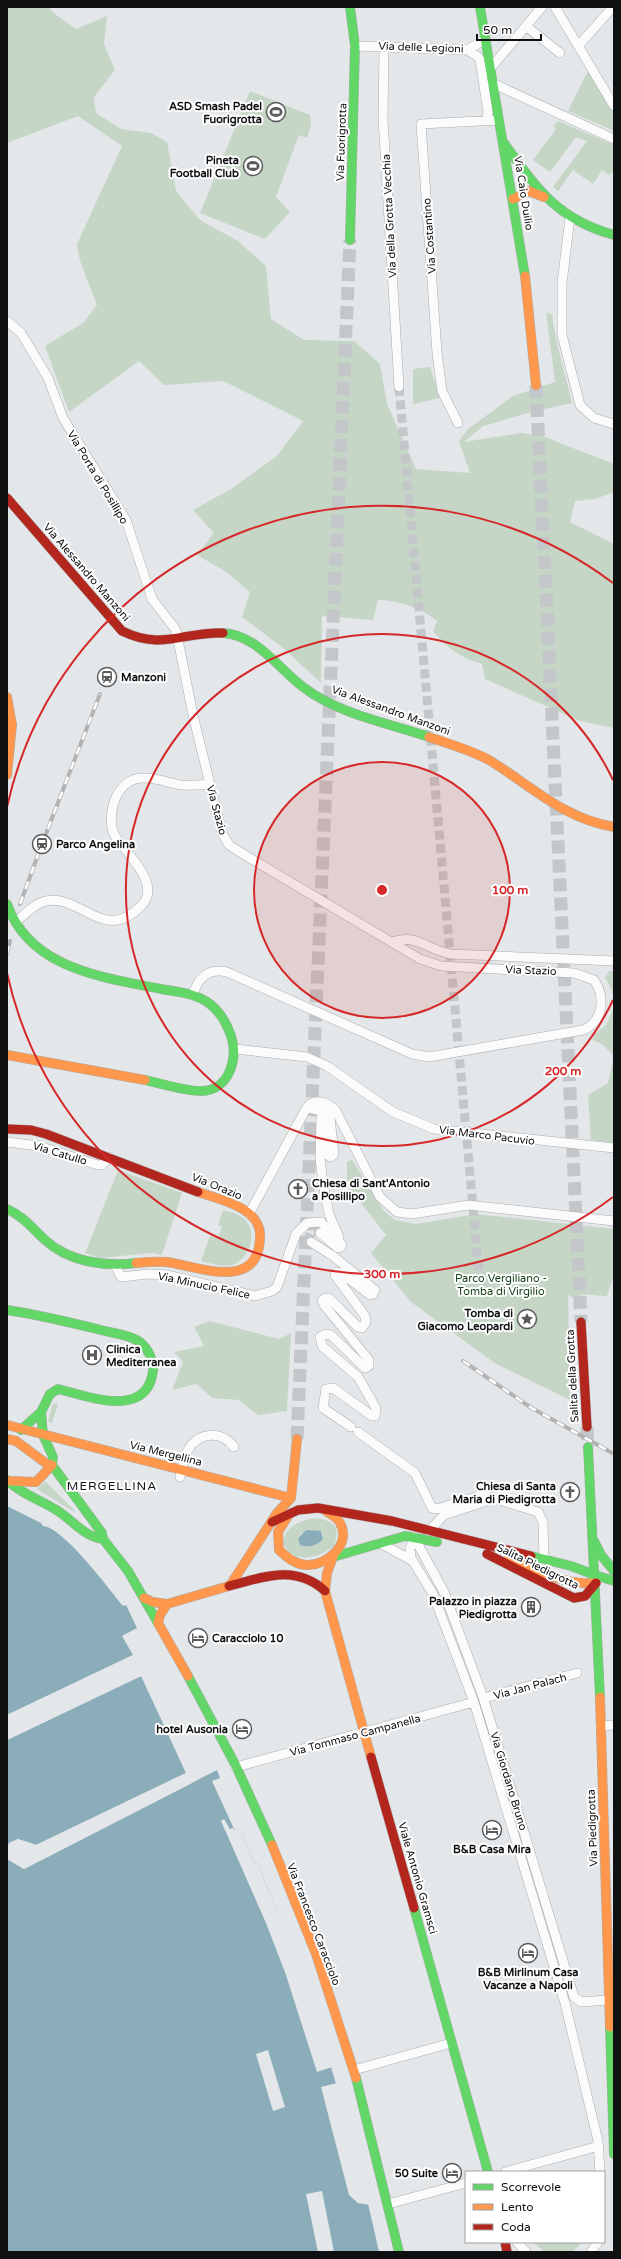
<svg xmlns="http://www.w3.org/2000/svg" width="621" height="2259" font-family="'Varela Round',sans-serif">
  <style>
    .green { fill: #c5d6c6; fill-rule: evenodd }
    .water { fill: #8bacb9 }
    .pier { fill: #e4e7e9 }
    .lines { fill: none; stroke-linecap: round; stroke-linejoin: round }
    .street-tunnel { stroke: #c4c7c9; stroke-width: 9; stroke-dasharray: 9 4.5; stroke-linecap: butt }
    .primary-tunnel { stroke: #c4c7c9; stroke-width: 13; stroke-dasharray: 13 6; stroke-linecap: butt }
    .street-casing { stroke: #abadae; stroke-width: 10 }
    .fast-casing { stroke: #abadae; stroke-width: 10 }
    .slow-casing { stroke: #abadae; stroke-width: 10 }
    .jam-casing { stroke: #abadae; stroke-width: 10 }
    .street { stroke: #fbfbfc; stroke-width: 9 }
    .fast { stroke: #63d668; stroke-width: 9 }
    .slow { stroke: #ff974d; stroke-width: 9 }
    .jam { stroke: #b3261e; stroke-width: 9 }
    .rail-casing { stroke: #b3b3b4; stroke-width: 4 }
    .rail { stroke: #fff; stroke-width: 2.5; stroke-dasharray: 8; stroke-linecap: butt }
    .ring { fill: none; stroke: #d62828; stroke-width: 2 }
    .labels { text-anchor: middle; stroke-width: 4; stroke-linejoin: round; paint-order: stroke }
    .street-label { font-size: 11px; fill: #0f1012; stroke: #fff }
    .poi-label { font-size: 11px; font-weight: bold; fill: #0f1012; stroke: #fff; text-anchor: end }
    .park-label { font-size: 11px; fill: #164318; stroke: #fff }
    .neighbourhood-label { font-size: 12px; letter-spacing: 1px; fill: #0f1012; stroke: #fff }
    .centre { fill: #d62828; stroke: #fff; stroke-width: 2 }
    .ring-label { font-size: 12px; text-anchor: middle; font-weight: bold; fill: #d62828; stroke: #fff; stroke-width: 4; stroke-linejoin: round; paint-order: stroke }
  </style>
  <rect width="100%" height="100%" fill="#e4e7e9"/>
  <path class="green" d="M7,7H50L51,11L76,29L107,16L104,44L115,70L94,97L96,113L121,129L151,133L167,142L176,191L200,220L238,241L266,266L271,319L304,340L354,341L380,364L387,404L416,469L470,473L459,441L468,429L513,396L555,382L546,312L552,315C556,345 565,373 572,403L535,411L483,426L464,442L521,433L542,436L614,464V492L595,499L575,501L570,522L614,544V728L580,721L485,679L482,664C462,659 446,647 433,631L437,621C420,607 400,601 378,600L373,620L322,616L321,683L283,648L242,617L250,592L225,571L197,555L214,533L193,510L231,489L277,456L303,421L223,381L164,385L139,361L69,412L45,346L83,323L97,305L80,261L77,244L122,146L78,116L7,143Z
    M588,71L614,111V131L568,111Z
    M250,91L310,115L311,125L307,138L299,135L276,197L290,212L265,239L200,213Z
    M558,121L614,145V170L609,175L602,170L593,184L573,170L558,191L553,187L587,141L576,137L550,172L533,160L556,129L553,126Z
    M430,367L440,398L413,404V369Z
    M609,971H614V1000L611,988L605,978Z
    M614,1007V1143L591,1140L588,1095L608,1083L614,1056L602,1044L592,1040L595,1034L606,1025Z
    M352,1160L384,1211L395,1220L416,1224L476,1214L614,1229V1275L607,1296C596,1297 584,1291 574,1298L568,1295L570,1400L496,1364L411,1302L371,1253L386,1235L347,1185V1162Z
    M118,1170L182,1193L162,1255L153,1253L100,1258L85,1253Z
    M223,1210C231,1212 240,1214 246,1221C258,1235 249,1259 232,1265C222,1268 210,1263 201,1261L210,1236L218,1238L222,1226L218,1225Z
    M210,1321L279,1339L291,1333L287,1411L258,1415L239,1400L213,1398L196,1384L172,1390L183,1362L174,1352L204,1346L194,1327Z
    M53,1403L58,1404L52,1423L48,1421Z
    M45,1481L75,1511L74,1512L37,1489Z
    M315,1518C336,1521 340,1527 334,1546C291,1580 256,1528 315,1518ZM321,1531L324,1536L298,1538L301,1533Z
    M533,2242H583L572,2252H545Z"/>
  <path class="water" d="M7,1506L41,1523L43,1526C63,1527 110,1590 123,1606L126,1605L137,1628L122,1636L133,1655L7,1715Z
    M306,1530L321,1531L323,1539C317,1546 308,1548 300,1545L298,1538Z
    M141,1676L186,1773L36,1845L18,1839L9,1843L7,1848V1740Z
    M217,1770L220,1778L212,1781L235,1831L240,1829L254,1863L257,1862C310,1988 350,2118 379,2252H7V1859L24,1869Z"/>
  <path class="pier" d="M133,1655V1657L52,1697L7,1717V1715Z
    M140,1674L141,1676L7,1740V1738Z
    M186,1773L187,1775L36,1847L19,1841L11,1845L7,1850L9,1843L18,1839L36,1845Z
    M191,1781L192,1783L24,1869L7,1859V1857L24,1867Z
    M224,1819L230,1829L233,1828L235,1831L240,1829L254,1863L257,1862L301,1970L332,2067L317,2072L286,1975L266,1923L221,1821Z
    M268,2050L285,2107L273,2111L256,2054Z
    M337,2083L359,2165L369,2205L358,2203L349,2195L321,2087Z
    M322,2191L334,2252H318L306,2194Z"/>
  <g class="lines">
    <path class="street-tunnel" d="M399,387L481,1297
      M311,1242L309,1237L311,1232L315,1231L320,1233"/>
    <path class="primary-tunnel" d="M536,385L581,1322
      M587,1427L588,1447
      M297,1439L350,240"/>
    <defs>
      <path id="street" d="M555,7L614,106
        M526,26L560,53
        M384,45L383,119L399,387
        M579,45L613,7
        M355,46L467,50L484,40
        M467,50L477,56L480,60L488,112L487,120
        M489,70L542,7
        M492,83L614,139
        M570,218L562,283V335L580,405L594,418L614,424
        M7,321L21,333L48,378L63,418L126,520L152,599L176,630L193,715L222,833L229,845L248,857L420,959L441,966L574,973L594,980C606,997 603,1022 583,1030L429,1057L412,1054L227,972C209,968 198,977 193,995
        M458,423L442,391L437,353L421,124L499,120
        M16,922C24,915 35,903 46,901C81,894 104,944 141,906C163,884 126,854 115,836C109,825 111,808 116,797C120,789 125,782 135,779C150,775 167,783 182,785C192,786 200,785 210,784
        M391,942C418,933 426,950 451,954L614,961
        M235,1049L307,1057L327,1066L393,1112L434,1129L614,1148
        M307,1107L326,1113L330,1118L334,1154L331,1157L327,1155L326,1123L324,1120L321,1118L320,1158L323,1184L329,1214L339,1237
        M7,1142L39,1146L98,1165H102L109,1157
        M249,1214L307,1107C315,1097 329,1103 336,1111L380,1197L397,1212L412,1214L468,1205L614,1221
        M320,1233L338,1248L341,1247
        M311,1242L333,1256L375,1290L373,1294L370,1295L341,1273L337,1272L335,1275L365,1316L366,1322L362,1328L358,1327L329,1298H325L322,1301L324,1305L369,1360V1366L365,1368L331,1335L326,1334L320,1337L322,1346L358,1377L376,1408L375,1416H372L333,1388L326,1389L323,1408L351,1427
        M115,1265L121,1277L148,1274L168,1275L255,1296L272,1291L277,1287L296,1234L307,1223L321,1222L342,1245
        M358,1432L415,1473L432,1508L437,1509L479,1496H487
        M180,1477C182,1468 184,1457 188,1450C199,1431 222,1431 234,1447
        M429,1531L444,1515L484,1502L487,1496L538,1512L543,1522L544,1560
        M414,1537L410,1549L411,1558L433,1594L474,1702L565,2003L598,2141L600,2172
        M414,1537L444,1592L483,1697L574,1997L581,2002L609,2000
        M380,1543L413,1561
        M484,1698L577,1673
        M601,1726L614,1725
        M236,1767L474,1702
        M354,2070L451,2043
        M505,2172L599,2146
        M388,2204L466,2183
        M517,2242L526,2252
        M591,2252L598,2242"/>
      <path id="fast" d="M350,7L355,46L350,240
        M480,7L525,276
        M504,143C537,189 557,219 614,235
        M223,633C257,635 278,668 303,687C338,714 388,723 429,737
        M7,904C30,969 102,977 161,989C177,992 196,993 210,1004C220,1012 227,1024 231,1036C239,1058 229,1091 201,1091C185,1091 162,1084 145,1080
        M7,1209C23,1216 33,1229 45,1240C69,1262 105,1267 136,1263
        M7,1310C40,1315 73,1323 105,1331C117,1334 130,1335 140,1342C148,1349 154,1360 153,1371C147,1420 87,1396 58,1389L50,1394L41,1412L21,1430
        M41,1412L43,1435L53,1457L52,1465L102,1533L103,1539L128,1571L158,1623
        M588,1447L600,1697
        M7,1480C21,1494 41,1500 58,1511C73,1521 85,1537 103,1539
        M594,1541L601,1555L614,1571
        M531,1556L571,1566L595,1575
        M333,1557L405,1536L437,1542
        M595,1575L614,1581
        M188,1676L236,1766L272,1845
        M414,1908L488,2172
        M610,2027L614,2154
        M356,2078L399,2252"/>
      <path id="slow" d="M513,199L529,191L544,197
        M525,276L536,385
        M7,697L12,725L7,775
        M429,737C449,744 471,750 489,760C532,786 562,818 614,827
        M7,1055L145,1080
        M136,1263C146,1262 157,1261 167,1262C200,1267 261,1293 260,1234C259,1207 218,1199 198,1192
        M7,1425L291,1498
        M7,1439L16,1441L47,1464L52,1465L36,1482L10,1481
        M288,1516L278,1532L279,1550C287,1557 294,1564 306,1565C327,1566 352,1544 340,1523C338,1518 330,1514 326,1511
        M333,1557L327,1573L325,1591L371,1757
        M508,1559C538,1569 564,1586 596,1583
        M144,1598L153,1602L167,1604
        M188,1676L158,1623L160,1615L167,1604L229,1586L233,1581L277,1513L291,1498L297,1439
        M600,1697L610,2027
        M272,1845L316,1954L356,2078"/>
      <path id="jam" d="M7,498L122,631C163,651 184,631 223,633
        M7,1129L31,1130L46,1134L198,1192
        M581,1322L587,1427
        M272,1522L298,1510L318,1508L392,1521L531,1556
        M487,1554L574,1598L585,1596L596,1583
        M229,1586C264,1577 295,1564 325,1591
        M371,1757L414,1908
        M505,2242L507,2252"/>
    </defs>
    <use href="#street" class="street-casing"/>
    <use href="#fast" class="fast-casing"/>
    <use href="#slow" class="slow-casing"/>
    <use href="#jam" class="jam-casing"/>
    <use href="#street" class="street"/>
    <use href="#fast" class="fast"/>
    <use href="#slow" class="slow"/>
    <use href="#jam" class="jam"/>
    <defs>
      <path id="rail" d="M20,904L42,844L100,694
        M7,954L10,941
        M463,1361L530,1407L614,1454"/>
    </defs>
    <use href="#rail" class="rail-casing"/>
    <use href="#rail" class="rail"/>
  </g>
  <circle cx="382" cy="890" r="128" fill="#d62828" fill-opacity=".12"/>
  <g class="ring">
    <circle cx="382" cy="890" r="128"/>
    <path d="M613 1000A256 256 0 1 1 613 780"/>
    <path d="M613 1197A384 384 0 0 1 7 973M7 807A384 384 0 0 1 613 583"/>
  </g>
  <defs>
    <symbol id="stadium-ring" viewBox="-11 -11 22 22"><circle r="9.5" fill="#fff" stroke="#5a5b5d" stroke-width="1.5"/><path d="M0-5a6.5 5 0 1 0 0 10a6.5 5 0 1 0 0-10ZM-3.5-1.8h7v3.6h-7Z" fill="#5a5b5d"/></symbol>
    <symbol id="station-ring" viewBox="-11 -11 22 22"><circle r="9.5" fill="#fff" stroke="#5a5b5d" stroke-width="1.5"/><path d="M-3-6H3Q5-6 5-4V2Q5 4 3 4L4.5 6H3L1.5 4h-3L-3 6H-4.5L-3 4Q-5 4-5 2V-4Q-5-6-3-6ZM-3.5-4v3h7v-3ZM-3.5 1v1.5H-2V1ZM2 1v1.5H3.5V1Z" fill="#5a5b5d"/></symbol>
    <symbol id="church-ring" viewBox="-11 -11 22 22"><circle r="9.5" fill="#fff" stroke="#5a5b5d" stroke-width="1.5"/><path d="M-1.2-6h2.4v3.5h3.3v2.4h-3.3V6h-2.4V-.1h-3.3v-2.4h3.3Z" fill="#5a5b5d"/></symbol>
    <symbol id="sight-ring" viewBox="-11 -11 22 22"><circle r="9.5" fill="#fff" stroke="#5a5b5d" stroke-width="1.5"/><path d="M0-6L1.8-2.2L6-1.7L2.9 1.2L3.7 5.4L0 3.3L-3.7 5.4L-2.9 1.2L-6-1.7L-1.8-2.2Z" fill="#5a5b5d"/></symbol>
    <symbol id="hospital-ring" viewBox="-11 -11 22 22"><circle r="9.5" fill="#fff" stroke="#5a5b5d" stroke-width="1.5"/><path d="M-5-5h3v3.5h4V-5h3V5h-3V1.5h-4V5h-3Z" fill="#5a5b5d"/></symbol>
    <symbol id="building-ring" viewBox="-11 -11 22 22"><circle r="9.5" fill="#fff" stroke="#5a5b5d" stroke-width="1.5"/><path d="M-4-6H4V6H1V3H-1V6H-4ZM-2.5-4.3h1.7v1.8h-1.7ZM.8-4.3h1.7v1.8H.8ZM-2.5-1h1.7V.8h-1.7ZM.8-1h1.7V.8H.8Z" fill="#5a5b5d"/></symbol>
    <symbol id="hotel-ring" viewBox="-11 -11 22 22"><circle r="9.5" fill="#fff" stroke="#5a5b5d" stroke-width="1.5"/><path d="M-6-4.5h1.5V1H6V5H4.5V3h-9V5H-6ZM-4 0a1.8 1.8 0 1 1 3.6 0ZM.5 0V-2.5h3Q6-2.5 6 0Z" fill="#5a5b5d"/></symbol>
  </defs>
  <g fill-rule="evenodd">
    <use href="#stadium-ring" x="265" y="101" width="22" height="22"/>
    <use href="#stadium-ring" x="242" y="155" width="22" height="22"/>
    <use href="#station-ring" x="96" y="666" width="22" height="22"/>
    <use href="#station-ring" x="31" y="833" width="22" height="22"/>
    <use href="#church-ring" x="287" y="1178" width="22" height="22"/>
    <use href="#sight-ring" x="516" y="1308" width="22" height="22"/>
    <use href="#hospital-ring" x="81" y="1344" width="22" height="22"/>
    <use href="#church-ring" x="559" y="1481" width="22" height="22"/>
    <use href="#building-ring" x="520" y="1596" width="22" height="22"/>
    <use href="#hotel-ring" x="187" y="1627" width="22" height="22"/>
    <use href="#hotel-ring" x="231" y="1718" width="22" height="22"/>
    <use href="#hotel-ring" x="481" y="1819" width="22" height="22"/>
    <use href="#hotel-ring" x="517" y="1942" width="22" height="22"/>
    <use href="#hotel-ring" x="441" y="2162" width="22" height="22"/>
  </g>
  <g class="labels">
    <g class="street-label">
      <text transform="translate(421 47) rotate(2)" y="4">Via delle Legioni</text>
      <text transform="translate(341 142) rotate(-88)" y="4">Via Fuorigrotta</text>
      <text transform="translate(524 193) rotate(81)" y="4">Via Caio Duilio</text>
      <text transform="translate(389 216) rotate(-93)" y="4">Via della Grotta Vecchia</text>
      <text transform="translate(429 236) rotate(-94)" y="4">Via Costantino</text>
      <text transform="translate(98 477) rotate(59)" y="4">Via Porta di Posillipo</text>
      <text transform="translate(87 572) rotate(49)" y="4">Via Alessandro Manzoni</text>
      <text transform="translate(391 710) rotate(20)" y="4">Via Alessandro Manzoni</text>
      <text transform="translate(217 810) rotate(75)" y="4">Via Stazio</text>
      <text transform="translate(531 970) rotate(2)" y="4">Via Stazio</text>
      <text transform="translate(487 1135) rotate(7)" y="4">Via Marco Pacuvio</text>
      <text transform="translate(60 1153) rotate(17)" y="4">Via Catullo</text>
      <text transform="translate(217 1186) rotate(22)" y="4">Via Orazio</text>
      <text transform="translate(204 1285) rotate(12)" y="4">Via Minucio Felice</text>
      <text transform="translate(572 1376) rotate(-93)" y="4">Salita della Grotta</text>
      <text transform="translate(166 1453) rotate(14)" y="4">Via Mergellina</text>
      <text transform="translate(538 1566) rotate(26)" y="4">Salita Piedigrotta</text>
      <text transform="translate(530 1686) rotate(-15)" y="4">Via Jan Palach</text>
      <text transform="translate(355 1735) rotate(-15)" y="4">Via Tommaso Campanella</text>
      <text transform="translate(509 1781) rotate(73)" y="4">Via Giordano Bruno</text>
      <text transform="translate(592 1828) rotate(-92)" y="4">Via Piedigrotta</text>
      <text transform="translate(418 1878) rotate(74)" y="4">Viale Antonio Gramsci</text>
      <text transform="translate(314 1924) rotate(69)" y="4">Via Francesco Caracciolo</text>
    </g>
    <g class="poi-label">
      <text x="262" y="110">ASD Smash Padel<tspan x="262" dy="13">Fuorigrotta</tspan></text>
      <text x="239" y="164">Pineta<tspan x="239" dy="13">Football Club</tspan></text>
      <text x="121" y="681" text-anchor="start">Manzoni</text>
      <text x="56" y="848" text-anchor="start">Parco Angelina</text>
      <text x="312" y="1187" text-anchor="start">Chiesa di Sant'Antonio<tspan x="312" dy="13">a Posillipo</tspan></text>
      <text x="513" y="1317">Tomba di<tspan x="513" dy="13">Giacomo Leopardi</tspan></text>
      <text x="106" y="1353" text-anchor="start">Clinica<tspan x="106" dy="13">Mediterranea</tspan></text>
      <text x="556" y="1490">Chiesa di Santa<tspan x="556" dy="13">Maria di Piedigrotta</tspan></text>
      <text x="517" y="1605">Palazzo in piazza<tspan x="517" dy="13">Piedigrotta</tspan></text>
      <text x="212" y="1642" text-anchor="start">Caracciolo 10</text>
      <text x="228" y="1733">hotel Ausonia</text>
      <text x="492" y="1853" text-anchor="middle">B&amp;B Casa Mira</text>
      <text x="528" y="1976" text-anchor="middle">B&amp;B Mirlinum Casa<tspan x="528" dy="13">Vacanze a Napoli</tspan></text>
      <text x="438" y="2177">50 Suite</text>
    </g>
    <g class="park-label">
      <text x="501" y="1282">Parco Vergiliano -<tspan x="501" dy="13">Tomba di Virgilio</tspan></text>
    </g>
    <g class="neighbourhood-label">
      <text x="112" y="1490">MERGELLINA</text>
    </g>
  </g>
  <circle cx="382" cy="890" r="6" class="centre"/>
  <g class="ring-label">
    <text x="510" y="894">100 m</text>
    <text x="563" y="1075">200 m</text>
    <text x="382" y="1278">300 m</text>
  </g>
  <rect width="621" height="2259" fill="none" stroke="#0f1012" stroke-width="16"/>
  <rect x="465" y="2171" width="140" height="72" fill="#ffffff" stroke="#9f9fa0"/>
  <rect x="473" y="2184" width="20" height="6" fill="#63d668" stroke="#9f9fa0"/>
  <text x="501" y="2191" font-size="12" fill="#0f1012">Scorrevole</text>
  <rect x="473" y="2204" width="20" height="6" fill="#ff974d" stroke="#9f9fa0"/>
  <text x="501" y="2211" font-size="12" fill="#0f1012">Lento</text>
  <rect x="473" y="2224" width="20" height="6" fill="#b3261e" stroke="#9f9fa0"/>
  <text x="501" y="2231" font-size="12" fill="#0f1012">Coda</text>
  <path d="M477 34v6h64v-6" fill="none" stroke="#0f1012" stroke-width="2"/>
  <text x="483" y="34" font-size="12" fill="#0f1012" stroke="#ffffff" stroke-width="3" paint-order="stroke">50 m</text>
</svg>
